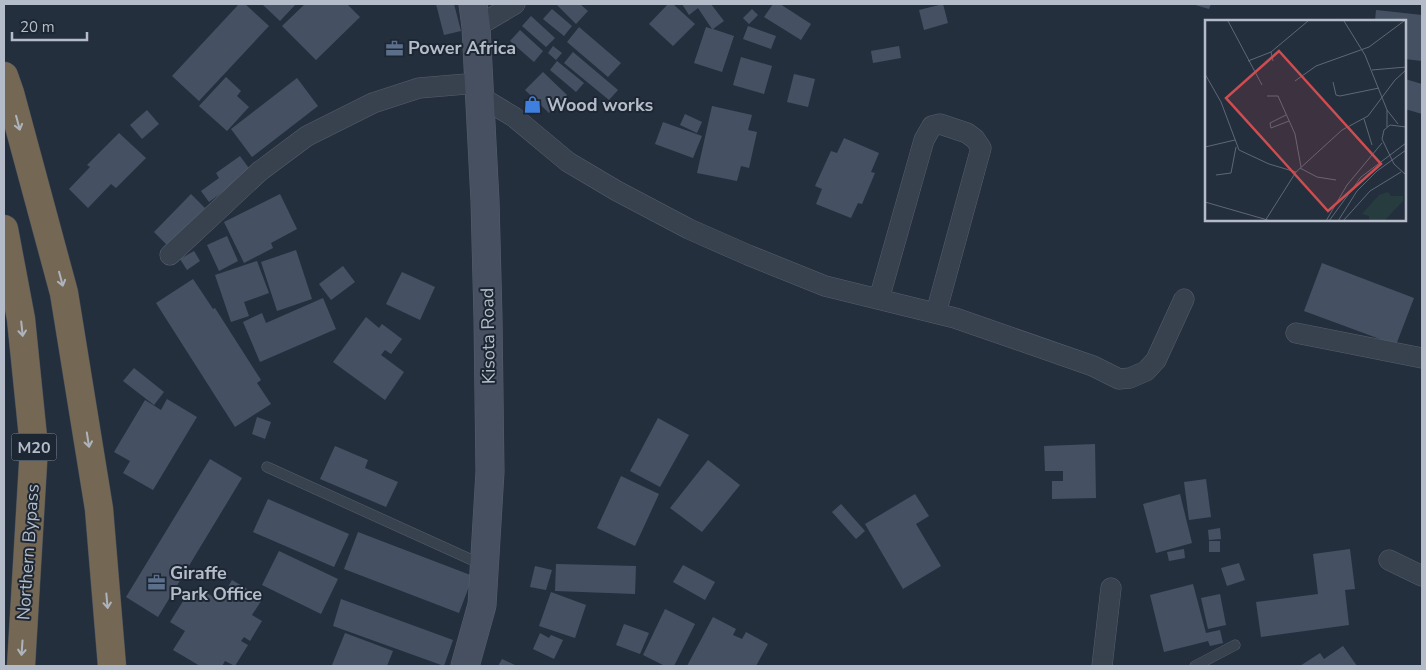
<svg xmlns="http://www.w3.org/2000/svg" width="1426" height="670" font-family="'Nunito Sans',sans-serif">
  <style>
    .building { fill: #455162 }
    .lines { fill: none; stroke-linecap: round; stroke-linejoin: round }
    .lane-casing { stroke: #565f6c; stroke-width: 11 }
    .street-casing { stroke: #565f6c; stroke-width: 21 }
    .secondary-casing { stroke: #565f6c; stroke-width: 29 }
    .highway-casing { stroke: #434c59; stroke-width: 29 }
    .lane { stroke: #38414e; stroke-width: 10 }
    .street { stroke: #38414e; stroke-width: 20 }
    .secondary { stroke: #465061; stroke-width: 28 }
    .highway { stroke: #746855; stroke-width: 28 }
    .oneway { stroke: #aeb4bd }
    .labels { text-anchor: middle; stroke-width: 4; stroke-linejoin: round; paint-order: stroke }
    .shield { fill: #1d2633; stroke: #878f9c; stroke-width: 1 }
    .shield-label { font-size: 16px; font-weight: bold; fill: #b4bcc9 }
    .poi-label { font-size: 18px; font-weight: bold; fill: #b4bcc9; stroke: #1d2633; text-anchor: start }
    .street-label { font-size: 18px; fill: #b4bcc9; stroke: #1d2633 }
    .inset-road { fill: none; stroke: #5e6776; stroke-width: 1 }
    .view { fill: #ce4d50; fill-opacity: 0.15; stroke: #ce4d50; stroke-width: 2.5 }
    .inset-edge { fill: none; stroke: #b4bcc9; stroke-width: 2.5 }
  </style>
  <rect width="100%" height="100%" fill="#242f3e"/>
  <path class="building" d="M239,4H245L269,26L199,101L172,76Z
    M262,4H296L280,21Z
    M305,4H347L360,17L316,60L282,26Z
    M436,4H454L461,31L444,35Z
    M556,4H580L588,11L576,24Z
    M668,4H673L695,24L673,46L649,24Z
    M682,4H711L724,21L713,29L734,36L722,72L694,63L706,27L712,29L698,8L689,15Z
    M773,4H780L811,24L801,40L764,17Z
    M943,4L948,23L924,30L919,10Z
    M1192,4H1211L1209,9Z
    M552,9L572,26L564,36L543,19Z
    M752,9L758,15L749,24L743,18Z
    M1376,10L1422,15V61L1405,59V21H1375Z
    M531,16L555,38L546,47L522,26Z
    M748,26L776,36L771,49L743,39Z
    M579,27L621,63L608,77L567,42Z
    M520,30L543,51L534,62L510,41Z
    M553,46L562,53L556,60L548,53Z
    M899,46L901,58L873,63L871,51Z
    M573,52L618,90L609,100L564,63Z
    M741,57L772,66L764,94L733,85Z
    M557,61L584,83L576,92L550,70Z
    M543,72L567,95L549,113L525,90Z
    M794,74L815,79L808,107L787,102Z
    M226,77L241,91L237,96L249,107L227,131L199,106Z
    M297,78L318,106L252,157L231,129Z
    M1405,79L1422,84V114L1405,109Z
    M712,106L752,115L748,130L757,132L749,168L741,166L737,181L697,173Z
    M147,110L159,124L142,139L130,125Z
    M685,114L702,122L697,133L680,125Z
    M663,122L702,136L693,158L655,144Z
    M119,133L146,158L116,188L111,184L88,208L69,189L90,167L87,165Z
    M844,138L879,153L871,172L875,173L862,204L858,203L851,218L816,204L822,189L815,186L831,151L837,153Z
    M240,156L251,171L209,202L201,191L219,178L216,173Z
    M191,194L205,208L168,246L154,232Z
    M280,194L297,229L271,243L273,248L244,263L224,222Z
    M227,236L238,261L219,271L207,245Z
    M296,250L312,299L277,311L261,262Z
    M194,251L200,261L187,270L180,259Z
    M257,261L269,293L244,302L249,316L231,322L215,275Z
    M1322,263L1414,298L1396,345L1304,311Z
    M343,266L355,282L331,300L319,284Z
    M402,272L435,287L420,320L386,304Z
    M193,279L213,309L215,308L261,380L257,383L271,404L235,427L156,303Z
    M323,298L336,329L260,362L243,322L262,313L266,323Z
    M366,317L379,328L382,324L402,339L391,354L385,350L381,355L404,372L385,400L333,362Z
    M134,368L164,392L154,405L123,381Z
    M167,399L197,417L153,490L123,473L130,461L114,452L145,400L161,410Z
    M257,417L271,422L265,439L252,434Z
    M658,418L689,435L660,487L630,471Z
    M1095,444L1096,498L1052,499V481H1063V471H1045L1044,446Z
    M335,446L368,460L365,468L398,482L386,507L320,479Z
    M210,459L242,478L158,617L126,597Z
    M708,460L740,485L702,532L670,508Z
    M621,476L659,494L635,546L597,528Z
    M1206,479L1211,517L1189,520L1184,482Z
    M915,494L929,516L916,524L941,566L903,589L865,524Z
    M1180,494L1192,543L1156,553L1143,504Z
    M268,499L349,534L334,567L253,532Z
    M841,504L865,531L856,539L832,512Z
    M1220,528L1221,539L1209,540L1208,530Z
    M358,532L473,576L459,613L344,569Z
    M1209,541H1220V552H1209Z
    M1184,549L1185,558L1169,561L1167,552Z
    M1350,549L1355,589L1345,590L1349,625L1261,637L1256,602L1318,594L1313,554Z
    M279,551L338,579L321,614L262,585Z
    M1239,563L1245,580L1227,586L1221,568Z
    M556,564L636,566L635,594L555,591Z
    M683,565L715,582L705,600L673,582Z
    M535,566L552,570L546,590L530,587Z
    M232,580L263,598L252,615L262,621L250,641L244,637L241,641L248,645L235,666L225,661L222,666H200L173,650L185,631L170,622L190,590L204,599L207,593L220,601Z
    M1193,584L1206,633L1220,630L1223,643L1210,646L1208,641L1164,652L1150,595Z
    M551,592L586,605L575,638L539,626Z
    M1220,594L1226,625L1208,629L1201,598Z
    M341,599L453,640L444,666L333,626Z
    M665,609L695,624L674,666H665L643,655Z
    M713,617L736,629L733,635L742,639L746,632L768,644L756,666H687Z
    M624,624L649,633L640,654L616,645Z
    M345,633L393,651L387,666L332,665Z
    M540,633L549,638L551,635L563,640L554,659L533,649Z
    M1343,646L1357,666H1300L1320,653L1324,659Z
    M502,659L517,666H498Z"/>
  <g class="lines">
    <defs>
      <path id="lane" d="M267,467L483,565
        M1195,666L1235,645"/>
      <path id="street" d="M476,27L515,4
        M479,96L514,117L568,162L617,191L689,229L748,255L825,286L955,318L1093,366L1119,379L1130,378L1146,371L1156,360L1184,299
        M170,255L260,171L307,136L373,103L419,88L478,83
        M879,299L924,140L932,126L940,124L967,133L975,139L981,148L936,313
        M1296,333L1422,358
        M1389,560L1422,576
        M1102,666L1111,588"/>
      <path id="secondary" d="M465,666L482,605L490,472L488,318L485,201L476,27L473,4"/>
      <path id="highway" d="M4,76L10,93L64,293L99,509L112,666
        M4,229L21,319L34,447L21,666"/>
    </defs>
    <use href="#lane" class="lane-casing"/>
    <use href="#street" class="street-casing"/>
    <use href="#secondary" class="secondary-casing"/>
    <use href="#highway" class="highway-casing"/>
    <use href="#lane" class="lane"/>
    <use href="#street" class="street"/>
    <use href="#secondary" class="secondary"/>
    <use href="#highway" class="highway"/>
  </g>
  <defs><path id="oneway-shaft" d="M-6 0H5M1.5-3L5.5 0L1.5 3" fill="none" stroke-width="1.6" stroke-linecap="round" stroke-linejoin="round" transform="scale(1.25)"/></defs>
  <g class="oneway">
    <use href="#oneway-shaft" transform="translate(18 123) rotate(75)"/>
    <use href="#oneway-shaft" transform="translate(61 279) rotate(75)"/>
    <use href="#oneway-shaft" transform="translate(22 329) rotate(84)"/>
    <use href="#oneway-shaft" transform="translate(88 440) rotate(81)"/>
    <use href="#oneway-shaft" transform="translate(107 601) rotate(85)"/>
    <use href="#oneway-shaft" transform="translate(22 648) rotate(94)"/>
  </g>
  <defs>
    <symbol id="office-bare" viewBox="-9 -9 18 18"><path d="M-6-3h4V-5.5h4V-3h4V5H-6ZM-1-4.5V-3h2v-1.5ZM-6 0V1H6V0Z" fill="#5c6f8a" stroke="#1d2633" stroke-width="2.5" paint-order="stroke"/></symbol>
    <symbol id="shop-bare" viewBox="-9 -9 18 18"><path d="M-5-2.5h2.3a2.7 3.5 0 0 1 5.4 0H5L5.5 6h-11ZM-1.5-2.5h3a1.5 2.3 0 0 0-3 0Z" fill="#3f7fe0" stroke="#1d2633" stroke-width="2.5" paint-order="stroke"/></symbol>
  </defs>
  <g fill-rule="evenodd">
    <use href="#office-bare" x="382" y="36" width="25" height="25"/>
    <use href="#shop-bare" x="520" y="92" width="25" height="25"/>
    <use href="#office-bare" x="144" y="570" width="25" height="25"/>
  </g>
  <g class="labels">
    <rect class="shield" x="11.5" y="433.5" width="45" height="27" rx="4"/>
    <g class="shield-label">
      <text x="34" y="453">M20</text>
    </g>
    <g class="poi-label">
      <text x="408" y="54">Power Africa</text>
      <text x="547" y="111">Wood works</text>
      <text x="170" y="579">Giraffe<tspan x="170" dy="21">Park Office</tspan></text>
    </g>
    <g class="street-label">
      <text transform="translate(488 336) rotate(-91)" y="6">Kisota Road</text>
      <text transform="translate(28 552) rotate(-86)" y="6">Northern Bypass</text>
    </g>
  </g>
  <g transform="translate(1205 20)">
    <rect width="201" height="201" fill="#242f3e"/>
    <path d="M183,172L186,176H198V181L180,200L164,201V196L157,194L174,175Z" fill="#263c3f"/>
    <path class="inset-road" d="M23,1L57,65M139,1L160,35L182,90L193,104M43,41L66,32M68,41L66,32L103,1M167,50L201,47M0,54L16,82L34,130L64,144L91,152M90,61L111,46L164,27L199,1M128,62L131,75L135,76L174,68M62,76H73L90,114L96,147M81,95L65,103L66,108L84,101M159,99L167,125M182,107V90M201,107L185,105L179,110L177,119L189,144L201,155M0,127L30,120M95,148L112,157L131,160M11,155L26,153L31,127M0,182L66,201M60,201L91,152L137,110L163,96L190,60L201,50M121,201L142,165L177,123M124,201L156,157L201,123M133,201L152,171L172,151L201,130M138,201L165,171L196,152"/>
    <path class="view" d="M74,31L176,144L123,191L21,78Z"/>
    <rect width="201" height="201" class="inset-edge"/>
  </g>
  <rect width="1426" height="670" fill="none" stroke="#b4bcc9" stroke-width="10"/>
  <path d="M12 32v8h75v-8" fill="none" stroke="#b4bcc9" stroke-width="2.5"/>
  <text x="20" y="32" font-size="15" fill="#b4bcc9" stroke="#1d2633" stroke-width="4" paint-order="stroke">20 m</text>
</svg>
